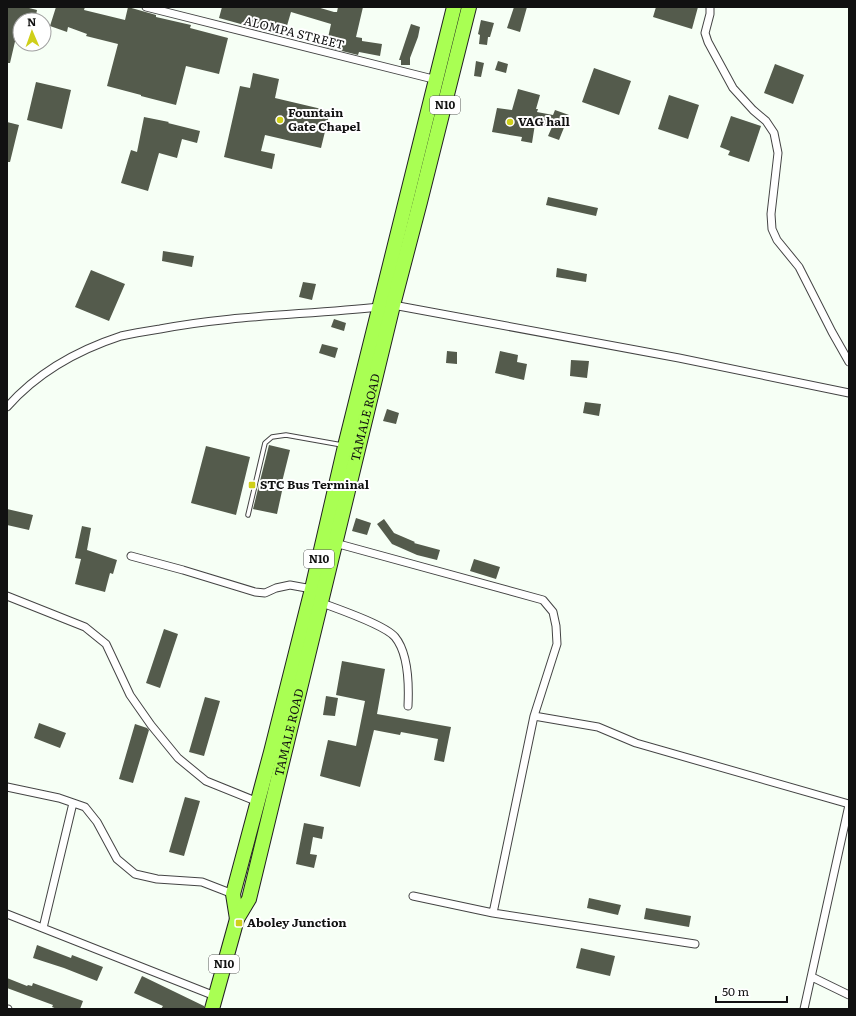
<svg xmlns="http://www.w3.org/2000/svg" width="856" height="1016" font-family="Literata,serif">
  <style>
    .building { fill: #545b4c }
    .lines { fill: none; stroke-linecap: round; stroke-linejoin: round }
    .lane-casing { stroke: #444; stroke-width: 5.5 }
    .street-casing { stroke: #444; stroke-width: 9 }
    .highway-casing { stroke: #222; stroke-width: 16 }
    .lane { stroke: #fff; stroke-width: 3.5 }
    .street { stroke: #fff; stroke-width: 7 }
    .highway { stroke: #a9ff53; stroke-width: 14 }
    .poi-dot { fill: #cfcf1a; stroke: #fff; stroke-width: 1.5 }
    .labels { text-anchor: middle; stroke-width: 4; stroke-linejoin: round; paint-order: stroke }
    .shield { fill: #fff; stroke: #585858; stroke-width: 1 }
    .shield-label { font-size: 11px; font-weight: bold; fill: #111 }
    .street-label { font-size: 12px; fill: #111; stroke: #fff }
    .poi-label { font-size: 12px; font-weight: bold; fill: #111; stroke: #fff; text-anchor: start }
  </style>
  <rect width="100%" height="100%" fill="#f6fff5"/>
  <path class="building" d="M7,7H25L37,10L35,20L21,18L20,20L10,63H7Z
    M56,7H85L84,10L125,20L128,7L156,15V17L191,25L190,28L228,38L219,74L186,66L176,105L141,96V95L107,86L118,44L86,36L87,34L68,27L67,32L50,26Z
    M222,7H317L334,12H337L338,7H363L356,37L362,38V41L382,44L380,56L359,52L358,55L326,47L331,24L291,12L284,36L219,18Z
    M514,7H527L520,32L507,28Z
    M656,7H698L692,29L653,17Z
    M481,20L494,23L490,37H488L487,45L479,44L480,35L478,34Z
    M411,24L420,27L418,37L410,58V65H401V60H399Z
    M476,61L484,63L481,77L474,76Z
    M498,61L508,64L506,73L495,70Z
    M775,64L804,75L793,104L764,93Z
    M594,68L631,81L619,115L582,102Z
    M253,73L279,79L275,98L330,111L321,148L265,135L261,151L275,154L272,169L224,157L240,86L250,88Z
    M36,82L71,90L62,129L27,120Z
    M518,89L540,95L536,109H538L537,112L553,115L555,110L569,115L559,140L548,136L552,127L535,124L532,143L521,141L522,137L492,132L497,108L512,110Z
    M669,95L699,105L688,139L658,129Z
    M731,116L761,126L749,162L728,155L730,151L720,147Z
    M144,117L169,122L168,123L200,131L197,143L182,139L177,158L159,153L148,191L121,183L131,150L137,152Z
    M7,122L19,125L10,162H7Z
    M548,197L598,208L596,216L546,205Z
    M163,251L194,256L192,267L162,261Z
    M557,268L587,274L586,282L556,277Z
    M91,270L125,284L109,321L75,307Z
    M303,282L316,284L312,300L299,297Z
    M334,319L346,323L344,331L331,327Z
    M322,344L338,348L335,358L319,353Z
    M447,351L457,352V364L446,363Z
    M500,351L518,355L517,362L527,364L524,380L495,373Z
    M571,360L589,361L587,378L570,376Z
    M585,402L601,404L599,416L583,413Z
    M387,409L399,413L396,424L383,421Z
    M269,445L290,450L280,490L282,491L277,514L253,509Z
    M206,446L250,457L236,515L191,503Z
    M7,509L33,515L29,530L7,525Z
    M356,518L371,523L367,535L352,531Z
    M384,519L394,533L415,542L414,543L440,550L437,560L417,555L392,544L377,524Z
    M82,526L91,528L87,550L117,560L113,574L110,573L105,592L75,584L81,559L75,558Z
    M474,559L500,567L496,579L470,571Z
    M164,629L178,634L160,688L146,683Z
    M342,661L385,669L377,714L451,727L444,762L434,760L438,739L401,732L400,735L374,730L360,787L320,776L328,740L356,746L365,701L336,695Z
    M326,696L338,698L335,716L323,715Z
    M205,697L220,701L204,756L189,752Z
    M39,723L66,733L60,748L34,738Z
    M135,724L147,728L149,730L133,783L119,779Z
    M185,797L200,801L184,856L169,852Z
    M304,823L324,827L322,839L313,837L310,854L317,855L314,868L296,864Z
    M589,898L621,905L618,915L587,908Z
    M646,908L691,916L689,927L644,919Z
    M37,945L71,958L72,955L103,967L97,981L64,968L33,958Z
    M581,948L615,956L610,976L576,968Z
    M142,976L204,1006V1009H161L163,1006L134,993Z
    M7,978L27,986L28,985L32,986L33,983L83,1001L80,1009H57L52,1007L53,1005L7,988Z"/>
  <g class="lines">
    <defs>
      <path id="lane" d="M248,515L265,443L272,437L286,435L342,445"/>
      <path id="street" d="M146,7L437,80
        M710,7V14L705,33L708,42L733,88L753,110L766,121L774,133L778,153L771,214L772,229L777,240L799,267L832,332L849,362
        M393,305L679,358L849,393
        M7,407C37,373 78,350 121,336C134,333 147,331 160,329C232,315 306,315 379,307
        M335,543L543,600L553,612L556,626L557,644L534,716L493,913
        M131,556L183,570L255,592L265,593L276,588L290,585L312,589
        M7,596L85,627L106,644L130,695L151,725L178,758L206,781L258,802
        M322,603C338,609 385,625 395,637C409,654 409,685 408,706
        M534,716L598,727L636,743L849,804
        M7,787L59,798L85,807L97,822L117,859L135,874L157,879L202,882L233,894
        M413,896L493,913L695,944
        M7,914L215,996
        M43,928L73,803
        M812,977L849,995
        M7,1009H8
        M804,1009L849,805"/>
      <g id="highway">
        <path d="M237,919L233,894L271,752L312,589L345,446L454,7"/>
        <path id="s1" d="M212,1009L237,919L249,899L393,305L420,202L469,7"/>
      </g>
    </defs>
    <use href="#lane" class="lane-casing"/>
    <use href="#street" class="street-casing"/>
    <use href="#highway" class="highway-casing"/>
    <use href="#lane" class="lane"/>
    <use href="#street" class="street"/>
    <use href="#highway" class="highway"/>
  </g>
  <g class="poi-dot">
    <circle cx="280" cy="120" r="4"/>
    <circle cx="510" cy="122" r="4"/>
    <rect x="248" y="481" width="8" height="8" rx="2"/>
    <rect x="235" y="919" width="8" height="8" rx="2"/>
  </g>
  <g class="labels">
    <g class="shield">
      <rect x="430" y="96" width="30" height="18" rx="3"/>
      <rect x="304" y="550" width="30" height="18" rx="3"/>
      <rect x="209" y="955" width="30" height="18" rx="3"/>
    </g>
    <g class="shield-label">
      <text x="445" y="109">N10</text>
      <text x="319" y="563">N10</text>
      <text x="224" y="968">N10</text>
    </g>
    <g class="street-label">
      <text transform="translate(294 33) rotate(14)" y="4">ALOMPA STREET</text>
      <text dy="4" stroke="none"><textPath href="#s1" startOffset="612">TAMALE ROAD</textPath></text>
      <text dy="4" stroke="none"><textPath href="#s1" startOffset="288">TAMALE ROAD</textPath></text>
    </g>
    <g class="poi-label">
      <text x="288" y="117">Fountain<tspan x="288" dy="14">Gate Chapel</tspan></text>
      <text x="518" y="126">VAG hall</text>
      <text x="260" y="489">STC Bus Terminal</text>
      <text x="247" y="927">Aboley Junction</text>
    </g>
  </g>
  <rect width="856" height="1016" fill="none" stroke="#111111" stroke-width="16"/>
  <g transform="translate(32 32) rotate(358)"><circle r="19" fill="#ffffff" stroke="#a0a0a0"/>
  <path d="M0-3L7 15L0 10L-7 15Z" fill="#cfcf1a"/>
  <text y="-6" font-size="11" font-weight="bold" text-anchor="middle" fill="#111111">N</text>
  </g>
  <path d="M716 996v6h71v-6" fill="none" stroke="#111111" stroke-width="2"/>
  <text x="722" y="996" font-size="12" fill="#111111" stroke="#ffffff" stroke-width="3" paint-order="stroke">50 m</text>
</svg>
